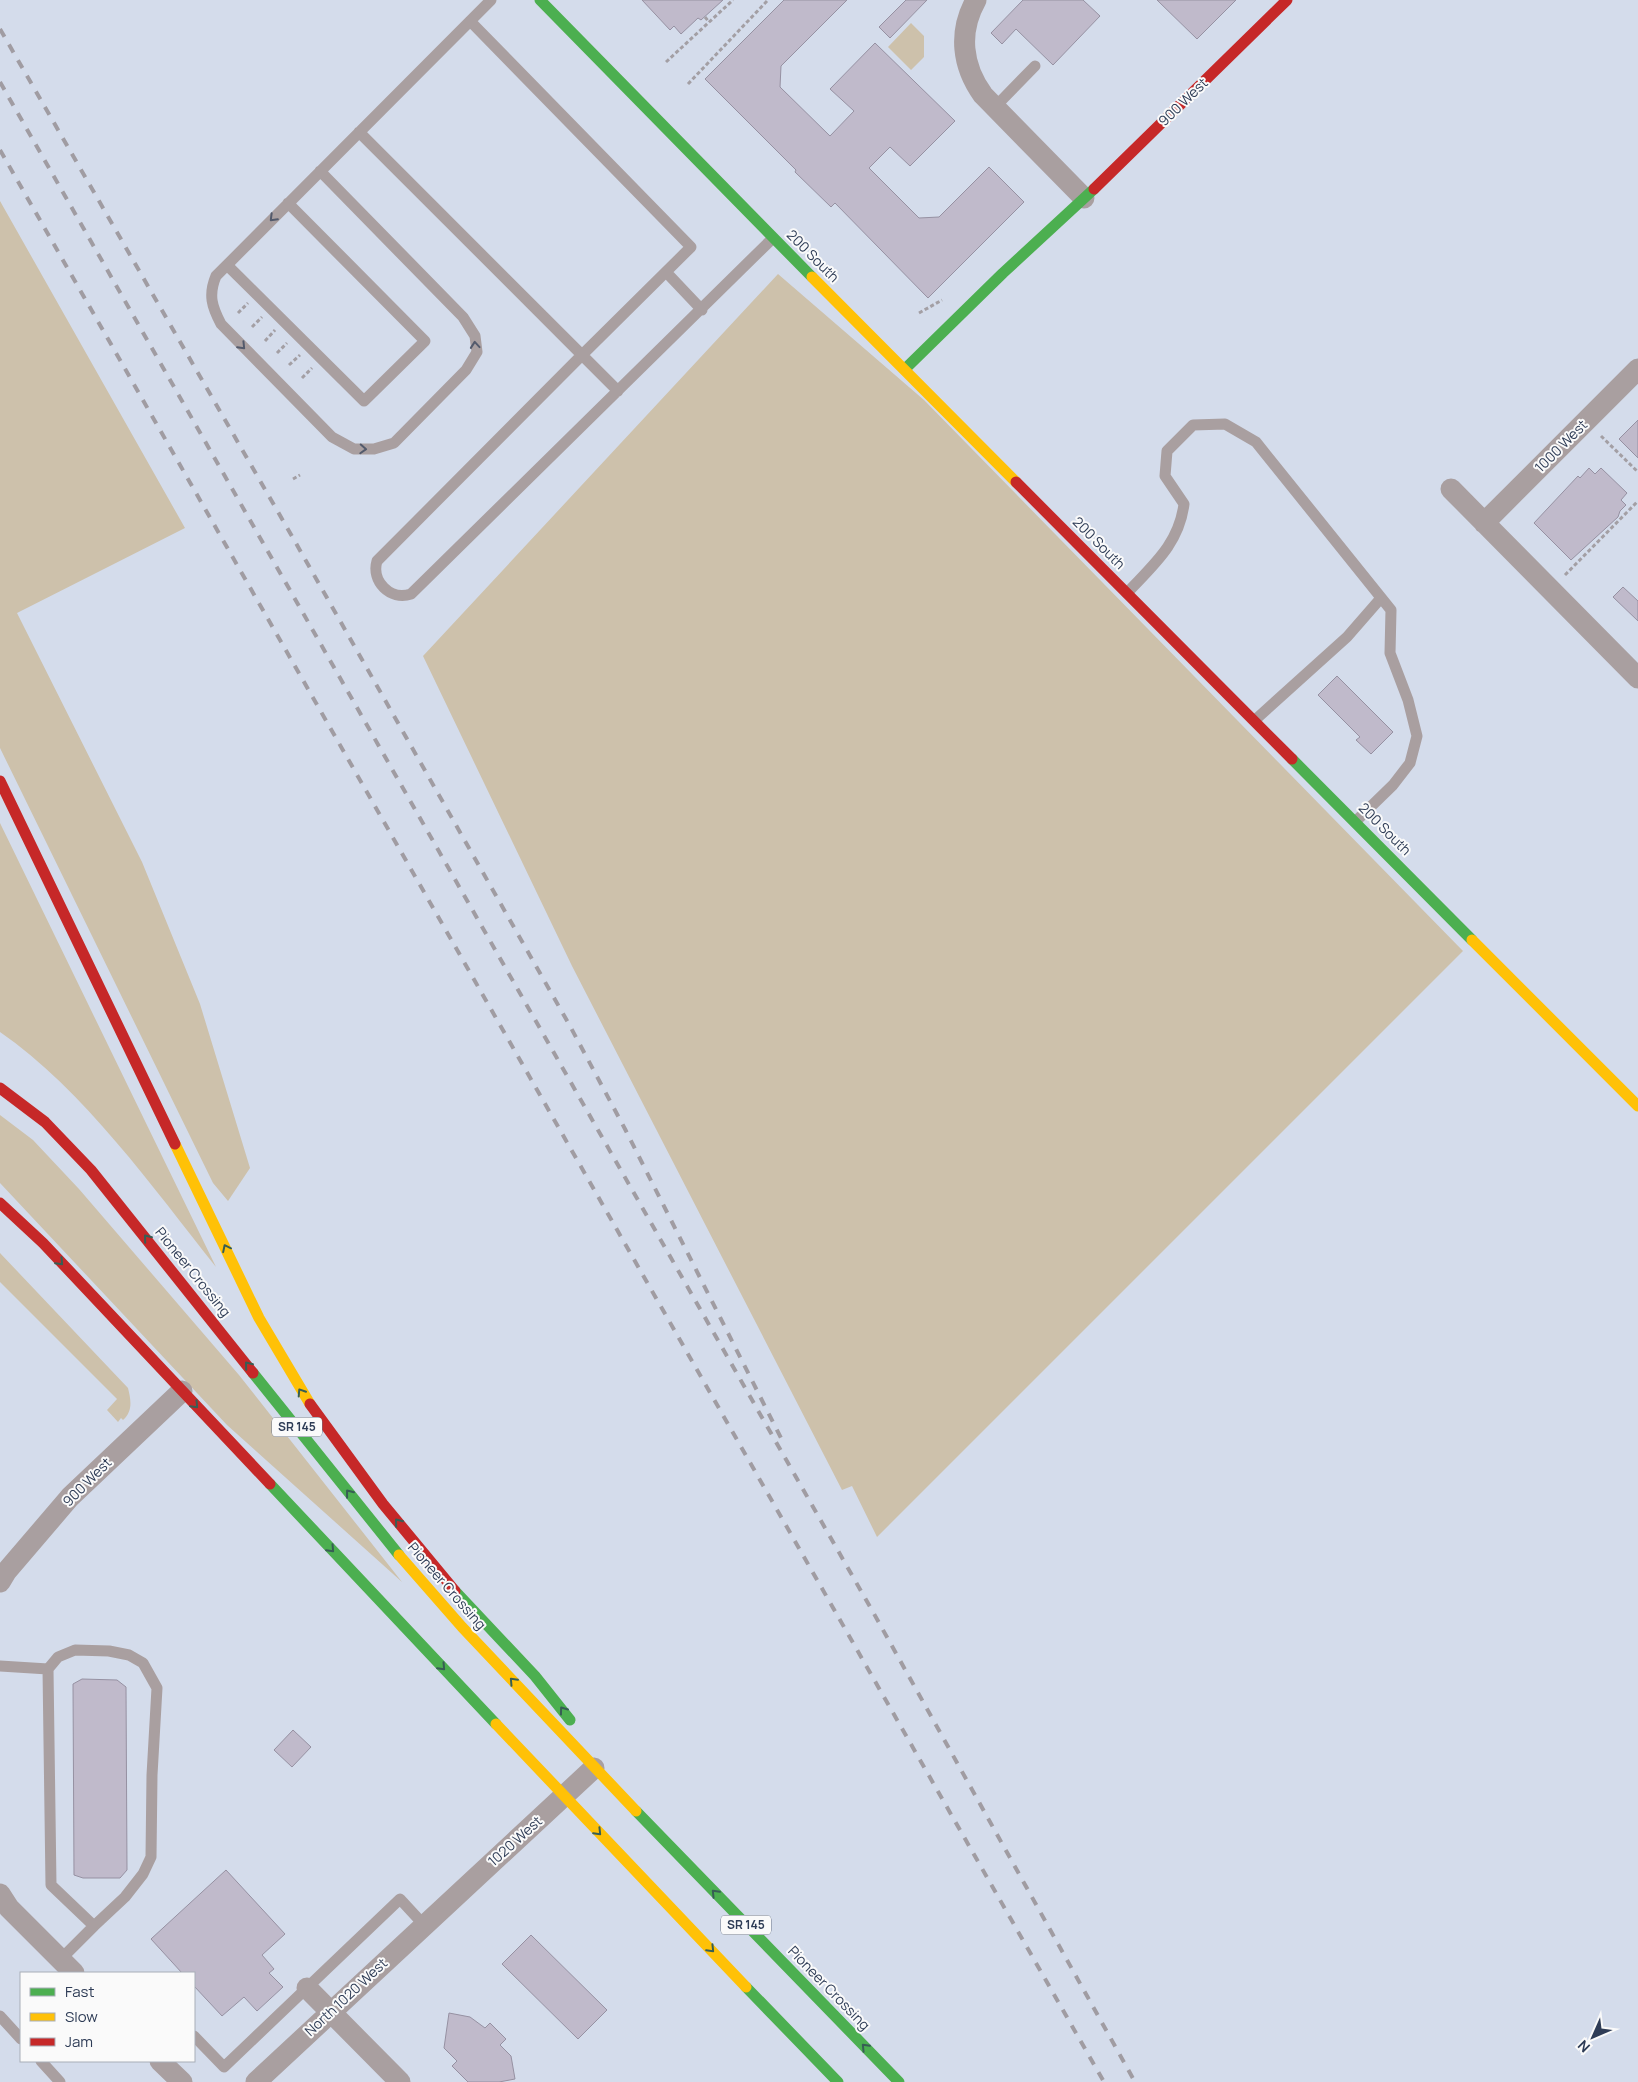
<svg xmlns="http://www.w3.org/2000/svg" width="1638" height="2082" font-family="Manrope,sans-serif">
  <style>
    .green { fill: #cdc1ab }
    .building { fill: #c0bacb; stroke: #9691a2 }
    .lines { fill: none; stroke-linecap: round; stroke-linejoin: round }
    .path { stroke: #a39fa4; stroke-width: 3; stroke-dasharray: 4 2.5; stroke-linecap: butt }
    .lane { stroke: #a99fa0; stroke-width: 11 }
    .street { stroke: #a99fa0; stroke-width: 21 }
    .fast { stroke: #4caf50; stroke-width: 11 }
    .slow { stroke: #ffc107; stroke-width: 11 }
    .jam { stroke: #c62828; stroke-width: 11 }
    .rail { stroke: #a09ca2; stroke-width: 4; stroke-dasharray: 9 9; stroke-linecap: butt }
    .oneway { stroke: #535a6c }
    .oneway2 { stroke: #375e54 }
    .labels { text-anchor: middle; stroke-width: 4; stroke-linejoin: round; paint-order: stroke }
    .shield { fill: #fafafa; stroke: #6b7587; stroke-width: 1 }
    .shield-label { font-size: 12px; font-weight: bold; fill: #2e3c56 }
    .street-label { font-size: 14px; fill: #2e3c56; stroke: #fafafa }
  </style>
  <rect width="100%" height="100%" fill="#d4dceb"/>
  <path class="green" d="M911,23L924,36V57L911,70L888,47Z
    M0,201L185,528L17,613L142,862L200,1004L250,1168L228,1201L213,1183L0,748Z
    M778,274L924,400L1463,951L877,1537L852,1486L842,1490L572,966L423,656Z
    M0,823L216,1267C153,1188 84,1090 0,1032Z
    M0,1115L33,1140L79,1189L239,1375L402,1582L227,1425L0,1183Z
    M0,1253L128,1388C131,1400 133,1411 123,1420L121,1418L118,1422L107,1410L117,1399L0,1282Z"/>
  <path class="building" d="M642,0H723L701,20L698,18L681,34L674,26L670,30Z
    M784,0H847L781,66L780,87L830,136L854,111L830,89L875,43L955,121L910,166L890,147L869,168L919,218L939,217L989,167L1024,202L928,298L835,203L831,207L795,172L796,170L705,79Z
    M906,0H927L890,38L879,27Z
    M1023,0H1083L1100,16L1053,65L1016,29L1002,44L991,33Z
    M1157,0H1236L1197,39Z
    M1638,420V458L1619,439Z
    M1589,468L1595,474L1601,468L1627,493L1621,500L1626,505L1620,511L1618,517L1571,560L1534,523L1578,476L1580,478Z
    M1623,587L1638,601V621L1613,597Z
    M1337,676L1393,732L1371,754L1356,740L1360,737L1318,695Z
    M82,1679L117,1680L126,1687L127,1870L120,1878H83L74,1875L73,1684Z
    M293,1730L311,1747L292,1767L274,1750Z
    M226,1870L285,1934L262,1955L274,1969L269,1973L283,1987L257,2011L244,1997L222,2016L194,1986V1973H182L151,1939Z
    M531,1935L607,2010L578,2039L502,1964Z
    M449,2013L470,2017L485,2028L490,2023L506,2039L500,2045L511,2056L515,2079L499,2082H468L452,2066L457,2061L444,2048Z"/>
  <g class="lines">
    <path class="path" d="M705,17L709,22
      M666,62L733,0
      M688,84L768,0
      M238,313L248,303
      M919,313L942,300
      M252,327L262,317
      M265,341L275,330
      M277,353L287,343
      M289,365L300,355
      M302,378L312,368
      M1601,436L1638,472
      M293,479L300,475
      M1565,575L1638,501"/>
    <path class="lane" d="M470,21L691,247L582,355L618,391
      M995,107L1035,66
      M359,132L582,355L377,561C371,581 390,601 411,594L773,238
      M320,171L463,317L475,336L477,352L466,370L394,443L374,449H354L332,437L221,324C212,307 208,295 216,276L491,0
      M227,265L364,401L425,341L288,203
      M666,272L702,310
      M1127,593C1153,565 1179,544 1184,504L1165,476L1167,451L1193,425L1225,424L1256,442L1391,610L1390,653L1408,700L1417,736L1410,763L1393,785L1356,821
      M1255,720L1347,637L1381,598
      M0,1666L48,1669L51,1885L94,1926L61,1959
      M48,1669L58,1657L75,1650L109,1651L129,1655L143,1663L157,1688L152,1775L151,1857L143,1874L125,1897L94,1926
      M0,2016L21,2039
      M194,2036L224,2067L400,1899L424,1925
      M41,2061L60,2082"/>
    <path class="street" d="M976,0C958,32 962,66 983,95L1084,198
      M1451,489L1638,678
      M1484,523L1638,369
      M0,1582L6,1572L70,1497L182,1391
      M0,1894L9,1908L74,1973
      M307,1988L400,2082
      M160,2061L182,2082
      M256,2082L594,1768"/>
    <path class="fast" d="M540,0L812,277
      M905,369L1003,273L1094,189
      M1292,759L1472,940
      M253,1373L399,1555
      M270,1484L496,1724
      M455,1591L535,1676L570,1720
      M636,1811L899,2082
      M746,1987L838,2082"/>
    <path class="slow" d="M812,277L1016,482
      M1472,940L1638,1106
      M175,1144L259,1318L310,1404
      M399,1555L462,1627L636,1811
      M496,1724L746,1987"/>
    <path class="jam" d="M1094,189L1287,0
      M1016,482L1292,759
      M0,781L175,1144
      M0,1088L45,1122L91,1170L253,1373
      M0,1203L43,1243L270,1484
      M310,1404L383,1504L455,1591"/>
    <path class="rail" d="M0,29L293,538L570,1026L625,1129L782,1440
      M0,82L873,1612L1135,2082
      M0,150L1104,2082"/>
  </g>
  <defs><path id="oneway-chevron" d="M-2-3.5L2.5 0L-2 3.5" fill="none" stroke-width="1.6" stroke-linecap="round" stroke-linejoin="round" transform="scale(1.25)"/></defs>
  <g class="oneway">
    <use href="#oneway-chevron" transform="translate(273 218) rotate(135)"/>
    <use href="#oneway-chevron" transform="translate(475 345) rotate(-95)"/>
    <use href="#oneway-chevron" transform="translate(242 346) rotate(46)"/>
    <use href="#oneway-chevron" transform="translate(363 449) rotate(3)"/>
  </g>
  <g class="oneway2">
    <use href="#oneway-chevron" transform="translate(147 1238) rotate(-129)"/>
    <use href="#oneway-chevron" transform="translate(226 1248) rotate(-116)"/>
    <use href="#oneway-chevron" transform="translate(60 1262) rotate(47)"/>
    <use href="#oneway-chevron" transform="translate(248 1365) rotate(-129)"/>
    <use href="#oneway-chevron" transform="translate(301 1392) rotate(-123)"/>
    <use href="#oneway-chevron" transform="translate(195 1405) rotate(47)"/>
    <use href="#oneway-chevron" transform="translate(349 1493) rotate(-128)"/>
    <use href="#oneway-chevron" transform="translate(398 1522) rotate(-129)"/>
    <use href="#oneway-chevron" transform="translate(331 1549) rotate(47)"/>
    <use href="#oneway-chevron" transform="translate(442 1667) rotate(47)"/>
    <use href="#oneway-chevron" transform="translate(513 1681) rotate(-133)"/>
    <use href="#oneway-chevron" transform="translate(563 1710) rotate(-126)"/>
    <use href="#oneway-chevron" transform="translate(598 1832) rotate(46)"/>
    <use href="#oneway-chevron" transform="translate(715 1893) rotate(-134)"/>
    <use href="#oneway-chevron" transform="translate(711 1949) rotate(46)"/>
    <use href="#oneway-chevron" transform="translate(865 2047) rotate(-134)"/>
  </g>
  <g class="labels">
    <g class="shield">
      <rect x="272" y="1417.5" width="50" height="19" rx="4"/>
      <rect x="721" y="1915.5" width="50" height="19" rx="4"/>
    </g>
    <g class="shield-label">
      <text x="297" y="1431">SR 145</text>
      <text x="746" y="1929">SR 145</text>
    </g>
    <g class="street-label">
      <text transform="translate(1183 102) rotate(-44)" y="5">900 West</text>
      <text transform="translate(813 256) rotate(45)" y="5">200 South</text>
      <text transform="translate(1561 446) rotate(-45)" y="5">1000 West</text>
      <text transform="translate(1099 543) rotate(45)" y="5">200 South</text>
      <text transform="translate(1385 829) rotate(45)" y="5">200 South</text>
      <text transform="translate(193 1272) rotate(51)" y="5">Pioneer Crossing</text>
      <text transform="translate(87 1482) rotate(-45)" y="5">900 West</text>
      <text transform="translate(447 1586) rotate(49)" y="5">Pioneer Crossing</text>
      <text transform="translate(515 1841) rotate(-42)" y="5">1020 West</text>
      <text transform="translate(829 1988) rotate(46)" y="5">Pioneer Crossing</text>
      <text transform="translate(346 1997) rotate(-43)" y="5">North 1020 West</text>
    </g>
  </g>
  <rect x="20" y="1972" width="175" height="90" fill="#fafafa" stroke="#a8aeb8"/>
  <rect x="30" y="1988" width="25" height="8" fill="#4caf50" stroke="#a8aeb8"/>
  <text x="65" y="1997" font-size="15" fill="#2e3c56">Fast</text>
  <rect x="30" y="2013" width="25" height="8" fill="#ffc107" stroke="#a8aeb8"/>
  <text x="65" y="2022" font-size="15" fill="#2e3c56">Slow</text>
  <rect x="30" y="2038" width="25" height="8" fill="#c62828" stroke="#a8aeb8"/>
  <text x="65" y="2047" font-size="15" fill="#2e3c56">Jam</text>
  <g transform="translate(1593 2037) rotate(225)" stroke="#fafafa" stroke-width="4" paint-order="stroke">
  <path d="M0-4L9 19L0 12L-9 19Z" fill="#2e3c56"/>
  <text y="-8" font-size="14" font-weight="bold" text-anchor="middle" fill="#2e3c56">N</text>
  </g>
</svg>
